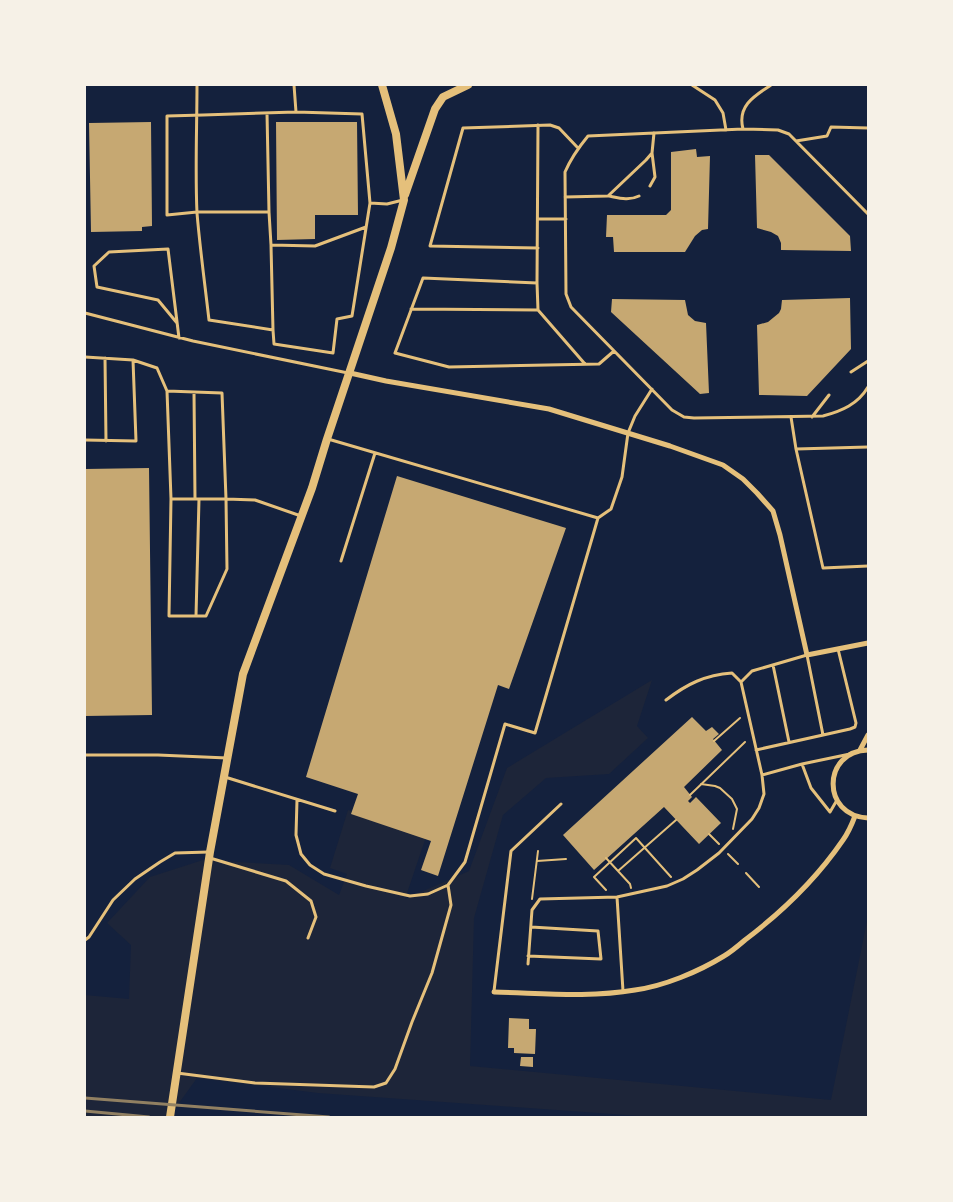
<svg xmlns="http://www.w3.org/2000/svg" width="953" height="1202" font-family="'IBM Plex Sans',sans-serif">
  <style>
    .green { fill: #1d2539 }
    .building { fill: #c6a872 }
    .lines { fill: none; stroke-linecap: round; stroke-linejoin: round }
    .path { stroke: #e5c07b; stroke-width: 2 }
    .service { stroke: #e5c07b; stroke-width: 3 }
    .minor { stroke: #e5c07b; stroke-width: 5 }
    .tertiary { stroke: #e5c07b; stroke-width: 8 }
    .rail { stroke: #918062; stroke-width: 3 }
  </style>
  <rect width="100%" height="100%" fill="#14213d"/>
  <path class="green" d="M652,680L637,726L648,738L609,774L546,778L503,815L474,918L470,1066L831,1100L868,916V1117H654L318,1093L197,1078L169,1117H85V995L129,999L131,945L107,923L150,877L203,860L289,865L339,895L347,874L330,868L348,810L426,837L405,899L469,871L507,768Z"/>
  <path class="building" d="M151,122L152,226L142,227V231L91,232L89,123Z
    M276,122H357L358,215H315V239L277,240Z
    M696,149L697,157L710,156L708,229L702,230L695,236L685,252H614L613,237H606L607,215H666L671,210V152Z
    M755,155H769L850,236L851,251L781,250V243L778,236L771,232L757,228Z
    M850,298L851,349L807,396L759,395L757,325L768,322L779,313L781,309L782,300Z
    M612,299L685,300L688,315L695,321L706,323L709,393L700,394L611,312Z
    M149,468L152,715L85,716V469Z
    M397,476L566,528L509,689L498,685L438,876L421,870L431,841L351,814L358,794L306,777Z
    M692,717L706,731L712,727L719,734L713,739L722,750L684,787L692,797L688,801L690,803L696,797L721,823L699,844L664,807L594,870L563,835Z
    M509,1018L529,1019V1029H536L535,1054L514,1053V1048H508Z
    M521,1057H533V1067L520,1066Z"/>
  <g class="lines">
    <path class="path" d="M714,741L740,718
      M701,784L715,786L720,788L732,799L737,809L733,829
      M690,795L745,742
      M709,834L719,844
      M728,854L738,864
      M606,858L630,884L631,888
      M537,861L566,859
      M618,871L676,820
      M746,873L759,887
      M606,890L594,877L636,838L671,877
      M532,899L538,851"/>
    <path class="service" d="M197,85C197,127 195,170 197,213C200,249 205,285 209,320L273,330L271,245L269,212H197L167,215V116L203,115L296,112L362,114L370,203
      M294,85L296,112
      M692,85L715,100L723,113L726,130
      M267,113L269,212
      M538,125L537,283L538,310L585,364
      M743,129C737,106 754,96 771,85
      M796,141L827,136L831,127L868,128
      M650,186L655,177L652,153
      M609,196C619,198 629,201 639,196
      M565,197L608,196L646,160L652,153L654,133
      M868,214L789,134L778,130L743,129L588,136C579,147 571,158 565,172L566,294L571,307L672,410L684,417L694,418L823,416C842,411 858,404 868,387
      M538,219H566
      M271,245L315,246L366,227
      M538,248L430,246L463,128L550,125L559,128L578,148
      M537,283L423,278L395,353L449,367L599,364L614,351
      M411,309L538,310
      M85,313L193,341L348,373
      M177,323L158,300L97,287L94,266L109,252L168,249L179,338
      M273,330L274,344L333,353L337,319L352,316L370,203L387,204L403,200
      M85,357L133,360L157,368L167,391L171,499L169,616H206L227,569L226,499L222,393L167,391
      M105,358L106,441
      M851,372L868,361
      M194,392L195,499
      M791,417L796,449L868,447
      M812,417L829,395
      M85,440L136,441L133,360
      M796,449L823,568L868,566
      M171,499H226L255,500L301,516
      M598,518L611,509L622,477L628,433L635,416L652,389
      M341,561L375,453
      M196,616L199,499
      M773,665L789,742
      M666,700C687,684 705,675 732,673L741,682
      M756,750L850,729L855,727L856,723L838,649
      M85,755H158L227,758
      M802,764L811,788L830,812L837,800
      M762,775L741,682L752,671L807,655L823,735
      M225,777L335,811
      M297,800L296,835L301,854L310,865L324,874L366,886L410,896L428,894L448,885L465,862L505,724L535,733L598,518L328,439
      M210,858L286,881L311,901L316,917L308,938
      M617,897L623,991
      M85,940L89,937L113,900L135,879L160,862L175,853L209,852
      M528,956L601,959L598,931L531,927
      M528,964L532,910L540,899L617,897L667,886L683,879L697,870L719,853L752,819L759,808L764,794L762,775L802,764L850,754
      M494,991L511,851L561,804
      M177,1073L255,1083L374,1087L386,1083L395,1069L412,1022L432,973L451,905L448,885"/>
    <path class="minor" d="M350,373L386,381L549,409L670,446L723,465L743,479L757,493L773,511L780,535L807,655L868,643
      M860,750L868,735
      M868,750C822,751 821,816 868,818
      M494,992C541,993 589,998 635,990C664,986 698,972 724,956C731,952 738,946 745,940C782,912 817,878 843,840C848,833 852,824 855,816"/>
    <path class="tertiary" d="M405,195L435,109L443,97L468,85
      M170,1117L210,852L243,674L312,488L327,439L391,248L404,200L396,134L382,85"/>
    <path class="rail" d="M85,1098L329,1117
      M85,1111L149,1117"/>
  </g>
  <rect width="953" height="1202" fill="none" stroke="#f6f1e7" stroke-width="172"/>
</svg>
